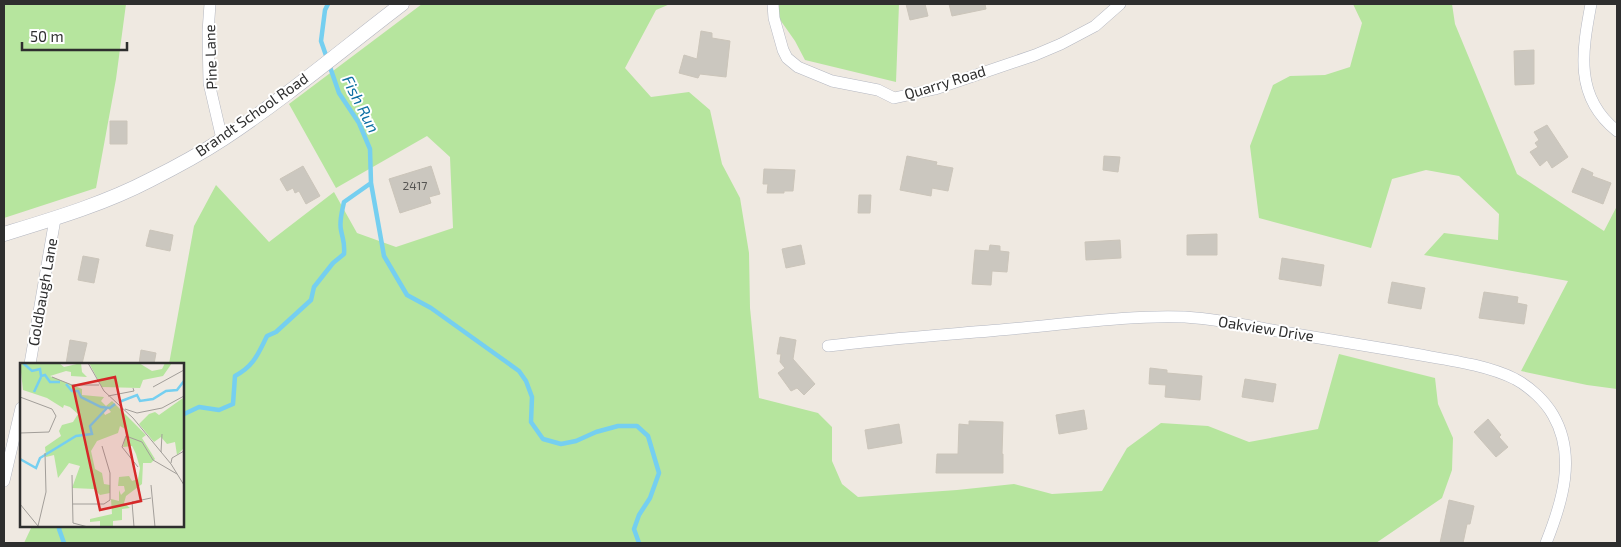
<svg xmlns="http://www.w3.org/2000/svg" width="1621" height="547" font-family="'Exo 2',sans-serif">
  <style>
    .green { fill: #b6e59e }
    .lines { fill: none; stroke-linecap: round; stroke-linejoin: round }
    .stream { stroke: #75cff0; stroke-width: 4.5 }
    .building { fill: #cbc7bf; stroke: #cbc5ba }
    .minor-casing { stroke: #b4b7c1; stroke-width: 12 }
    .tertiary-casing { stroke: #b4b7c1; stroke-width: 15 }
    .minor { stroke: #fff; stroke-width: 11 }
    .tertiary { stroke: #fff; stroke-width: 14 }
    .labels { text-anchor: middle; stroke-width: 4; stroke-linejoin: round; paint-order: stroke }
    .number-label { font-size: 12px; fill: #555452 }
    .street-label { font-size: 15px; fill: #2e2e2e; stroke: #fff }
    .water-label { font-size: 16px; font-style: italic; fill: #0d6fa3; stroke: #fff }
    .inset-river { fill: none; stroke: #75cff0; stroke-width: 2.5 }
    .inset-road { fill: none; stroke: #a29e99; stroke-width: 1 }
    .view { fill: #d62828; fill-opacity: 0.15; stroke: #d62828; stroke-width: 2.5 }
    .inset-edge { fill: none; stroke: #2e2e2e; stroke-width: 2.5 }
  </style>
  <rect width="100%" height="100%" fill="#efe9e1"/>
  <path class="green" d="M4,4H126L116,79L96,188L4,218Z
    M422,4H670L656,10L625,68L651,97L689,92L710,110L722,164L740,198L749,253L750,308L759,398L818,413L832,427V461L842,484L858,497L957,490L1014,484L1052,494L1102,491L1127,448L1161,423L1208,426L1249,442L1318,429L1339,354L1435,378L1438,404L1453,438L1452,470L1442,498L1376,543H24L32,526H182V364H169L194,226L216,185L269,242L334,192L357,233L396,247L453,228L450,157L427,136L336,188L289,104Z
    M769,4H899L896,82L805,60L795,41Z
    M1353,4H1452L1455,24L1517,174L1604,231L1617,206V389L1587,385L1521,371L1568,281L1424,255L1444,233L1498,240L1499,214L1459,176L1426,170L1392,179L1371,248L1259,218L1250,146L1273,85L1290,76L1325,75L1350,67L1362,23Z"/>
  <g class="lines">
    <path class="stream" d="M371,183L384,256L407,295L431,308L519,371L526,381L532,397L531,422L543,439L561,444L576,441L596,432L618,426H637L648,436L659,473L650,498L639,515L634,529L639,543
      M182,415L199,407L219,410L233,404L235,376C254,366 258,354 267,336L276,332L311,300L314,287L333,263L344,254C345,242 343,241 341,230C339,221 342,212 344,202L371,183L370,149L359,123L339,93L321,41L325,10L328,4
      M60,526L59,529L64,543"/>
  </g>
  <path class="building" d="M906,4H925L928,16L910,20Z
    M949,4H985L986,9L952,16Z
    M701,31L712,33V38L730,41L726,77L700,74L698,78L679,73L684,55L697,59Z
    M1534,50V84L1515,85L1514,51Z
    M110,121H127V144H110Z
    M1547,125L1568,157L1552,168L1547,160L1540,166L1530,152L1538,147L1535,143L1539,140L1534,132Z
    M907,156L937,162L936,165L953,168L948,191L932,188L931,196L900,190Z
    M1104,156L1120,157L1118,172L1103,170Z
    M303,166L320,196L306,204L299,191L295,193L293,188L287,191L280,179Z
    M431,166L440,194L429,197L431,203L400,213L389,179Z
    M1582,168L1593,173L1592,176L1611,183L1603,204L1572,192Z
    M764,169L795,170L793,191H784V193H767L768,184H763Z
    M859,195H871L870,213H858Z
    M150,230L173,235L170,251L146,246Z
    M1217,234V255H1187V235Z
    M1120,240L1121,258L1086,260L1085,242Z
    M801,245L805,264L786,268L782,249Z
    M990,245L1000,246V251L1009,252L1007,272L992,271L991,285L972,284L975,250L989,251Z
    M83,256L99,259L94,283L78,280Z
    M1282,258L1324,265L1321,286L1279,279Z
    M1392,282L1425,288L1421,309L1388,303Z
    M1484,292L1518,297L1517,303L1527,305L1524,324L1479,318Z
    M780,337L796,340L793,359L815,384L804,395L797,388L791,391L778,373L785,368L780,362L781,354H777Z
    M70,340L87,343L82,364H66Z
    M141,350L156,353L154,364H139Z
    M1150,368L1167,370V373L1202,376L1200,400L1165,397L1166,385L1149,384Z
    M1245,379L1276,384L1273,402L1242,397Z
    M1084,410L1087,429L1059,434L1056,415Z
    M1488,419L1501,435L1499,437L1508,447L1496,457L1474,432Z
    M969,421L1003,422L1002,454H1003V473H936L937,454H958L959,424L969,425Z
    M899,424L902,443L868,449L865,430Z
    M1449,500L1474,506L1470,524H1467L1463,543H1440Z"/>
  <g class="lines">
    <defs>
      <path id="minor" d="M210,4L208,32L209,83L222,139
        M773,4L774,18L783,50L787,58L798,67L832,81L878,90L894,98L935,89L1035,55L1061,44L1095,26L1120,4
        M1591,4C1582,52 1574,97 1617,131
        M828,346C893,338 957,334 1022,328C1076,323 1131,315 1185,317C1216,319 1247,325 1277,331C1320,338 1362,345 1404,352C1439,359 1483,363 1515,379C1530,387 1545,401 1553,415C1577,456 1562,503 1546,543
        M30,364L55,219
        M4,481L21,408"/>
      <path id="tertiary" d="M4,234C53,219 104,204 150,180C174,168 200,154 223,139C285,98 343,49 402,4"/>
    </defs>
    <use href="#minor" class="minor-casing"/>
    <use href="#tertiary" class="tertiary-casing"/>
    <use href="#minor" class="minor"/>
    <use href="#tertiary" class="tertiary"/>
  </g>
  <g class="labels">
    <g class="number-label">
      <text x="415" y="190">2417</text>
    </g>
    <g class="street-label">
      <text transform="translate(211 57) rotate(-92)" y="5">Pine Lane</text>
      <text transform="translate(945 83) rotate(-17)" y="5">Quarry Road</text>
      <text transform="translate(252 115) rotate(-35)" y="5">Brandt School Road</text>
      <text transform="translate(43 292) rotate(-80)" y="5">Goldbaugh Lane</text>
      <text transform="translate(1266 329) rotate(9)" y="5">Oakview Drive</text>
    </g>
    <g class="water-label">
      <text transform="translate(361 104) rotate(63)" y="6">Fish Run</text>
    </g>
  </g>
  <g transform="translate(20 363)">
    <rect width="164" height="164" fill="#efe9e1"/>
    <path d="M0,0H39L44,4L61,0L62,9L67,14L51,13V9L46,8L30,13L62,26V32L84,34L81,38L86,43L83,48L85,52L91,49L86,43L92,38L126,72L122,75L135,96L131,100H123L122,121L106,133L104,140L110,145L102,146V157L93,158V163L80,164V158L70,159V156L92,151L91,136L99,138V127L101,132L105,128L104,123H98L99,114L109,113L112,118L118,116L120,105L116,91L112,83L103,84L107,67L100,63L98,70L77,78L71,88L75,106L82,110L84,121L90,122V130L80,132L74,126L52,125L60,103L49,100L38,115L34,92L26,94L25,84L41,73L39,68L42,62L53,59L58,51L50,44L44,42L43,45L27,35L3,27ZM69,0H119L132,8L142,6L145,0H152L143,13L123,17L120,25L82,24ZM163,35L164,85L157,92L155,79L147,81L141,74L134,79L119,61L129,51L135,49L139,52Z" fill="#b6e59e"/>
    <path class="inset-river" d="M3,0L12,8L20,6L21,13L25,12L30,19H40M46,21L52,28H58L61,34L81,44L90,45L95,41M14,29L21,14M99,39L117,32L120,38L133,36L146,28L157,27L164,18M0,96L16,105L20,95L56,73L72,71L70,63L87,45"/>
    <path class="inset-road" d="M68,0L84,28L113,55L151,101L164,122M32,14L52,22H79M133,24L164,7M88,33L114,28L113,25M0,34L32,46L36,53L29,69L0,70M105,46L117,50L142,45L164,33M141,89L142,71M151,100L152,95L164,88M118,104L102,84L106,73L122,79L133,97L157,111M52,112L53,160L68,164M131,122L135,164M0,141L18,163M52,141H84L90,137V110L82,83M18,163L26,129L25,90M114,164L112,139L131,135"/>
    <path class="view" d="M95,14L121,138L80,147L53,23Z"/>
    <rect width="164" height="164" class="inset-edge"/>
  </g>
  <rect width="1621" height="547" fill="none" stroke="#2e2e2e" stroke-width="10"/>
  <path d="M22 42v8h105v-8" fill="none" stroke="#2e2e2e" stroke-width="2.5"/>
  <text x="30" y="42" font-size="15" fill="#2e2e2e" stroke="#ffffff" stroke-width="4" paint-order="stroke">50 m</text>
</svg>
